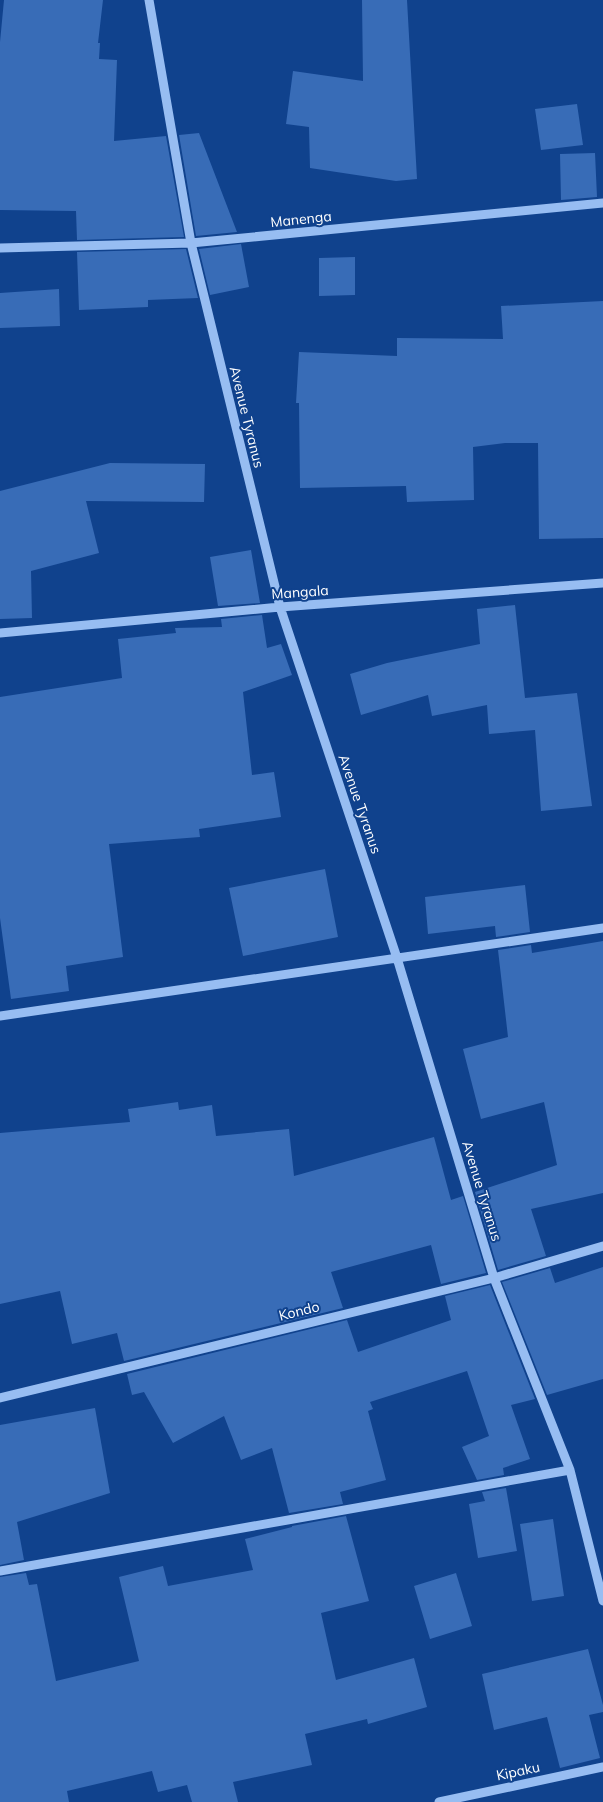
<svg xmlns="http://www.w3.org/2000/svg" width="603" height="1802" font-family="Mulish,sans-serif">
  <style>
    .building { fill: #386cb7 }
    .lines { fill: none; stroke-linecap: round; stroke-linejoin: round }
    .minor { stroke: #97bdf2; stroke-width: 9 }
    .labels { text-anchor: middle; stroke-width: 4; stroke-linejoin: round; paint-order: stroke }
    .street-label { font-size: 14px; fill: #fff; stroke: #10428d }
  </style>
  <rect width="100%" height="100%" fill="#10428d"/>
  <path class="building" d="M4,0H103L98,43H100L99,59L117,60L114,141L166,136L184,237L77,240L76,211L0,210V42Z
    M362,0H407L417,179L396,181L310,168L309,127L286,124L293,71L363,81Z
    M577,104L583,145L541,150L535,109Z
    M199,133L237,232L196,236L179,135Z
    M595,153L597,197L561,200L560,154Z
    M241,244L249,287L210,295L199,249Z
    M186,249L198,298L148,300V307L79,310L77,252Z
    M355,257V295L319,296V258Z
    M59,289L60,326L0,328V293Z
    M603,301V538L539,539L538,443H505L473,447L474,500L407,502L406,486L300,488L299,403H296L299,352L397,356V338L503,339L501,306Z
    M110,463L205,464L204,502L86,501L99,553L31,571L32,618L0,619V491Z
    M251,550L260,603L218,606L210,557Z
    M515,605L525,698L577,693L592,806L541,811L535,730L489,734L487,705L432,716L428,695L361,715L350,674L387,663L480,644L477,609Z
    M262,615L267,648L281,644L292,675L243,692L252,775L274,772L281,817L199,829L200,837L109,844L123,957L66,966L69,991L11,999L0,918V697L122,678L118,639L176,633L175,628L222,627L221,619Z
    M325,869L338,937L243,956L229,888Z
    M525,885L530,932L496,937L495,926L428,934L425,897Z
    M603,941V1193L531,1209L546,1256L498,1270L475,1192L557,1165L544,1102L481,1119L463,1049L508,1037L498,950L531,945L532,953Z
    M178,1102L179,1110L212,1105L216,1136L289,1129L294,1176L434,1137L451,1200L463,1196L486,1273L441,1284L431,1245L331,1272L343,1308L124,1361L117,1333L72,1344L60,1291L0,1304V1133L130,1122L128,1109Z
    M603,1267V1379L547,1395L502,1282L550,1268L555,1283Z
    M490,1285L535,1399L511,1405L530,1459L503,1468L504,1475L477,1480L462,1447L489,1436L467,1371L370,1402L373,1409L368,1411L386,1480L340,1492L343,1504L289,1513L272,1448L241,1460L224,1416L173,1443L144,1392L132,1395L127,1374L347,1320L358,1352L451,1320L445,1296Z
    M95,1408L110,1493L17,1522L24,1560L0,1565V1425Z
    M506,1488L517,1551L478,1558L469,1504L485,1501L482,1492Z
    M346,1516L369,1601L321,1613L336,1680L414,1658L427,1707L368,1724L367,1719L305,1734L312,1765L233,1782L238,1802H192L187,1785L158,1792L152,1771L67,1791L69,1802H0V1577L26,1573L29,1585L37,1584L56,1681L139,1661L119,1577L163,1566L168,1586L253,1570L245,1539L292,1527V1526Z
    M553,1519L564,1596L532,1601L520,1524Z
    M456,1573L472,1626L430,1639L414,1586Z
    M588,1649L603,1705V1712L589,1715L600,1758L560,1768L547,1717L494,1730L482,1674Z"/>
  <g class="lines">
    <path class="minor" d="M149,0L191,243L280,607L397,958L494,1278L570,1470L603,1601
      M0,248L191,243L603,203
      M0,633L280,607L603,583
      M0,1016L603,928
      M0,1398L494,1278L603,1246
      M0,1571L570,1470
      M439,1802L603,1767"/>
  </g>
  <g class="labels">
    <g class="street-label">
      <text transform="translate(301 219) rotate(-6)" y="5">Manenga</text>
      <text transform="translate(247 417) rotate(76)" y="5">Avenue Tyranus</text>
      <text transform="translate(300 592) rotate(-4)" y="5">Mangala</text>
      <text transform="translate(360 804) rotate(71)" y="5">Avenue Tyranus</text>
      <text transform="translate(482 1191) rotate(73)" y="5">Avenue Tyranus</text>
      <text transform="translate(299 1311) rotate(-14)" y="5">Kondo</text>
      <text transform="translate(518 1771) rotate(-12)" y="5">Kipaku</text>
    </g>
  </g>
</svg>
